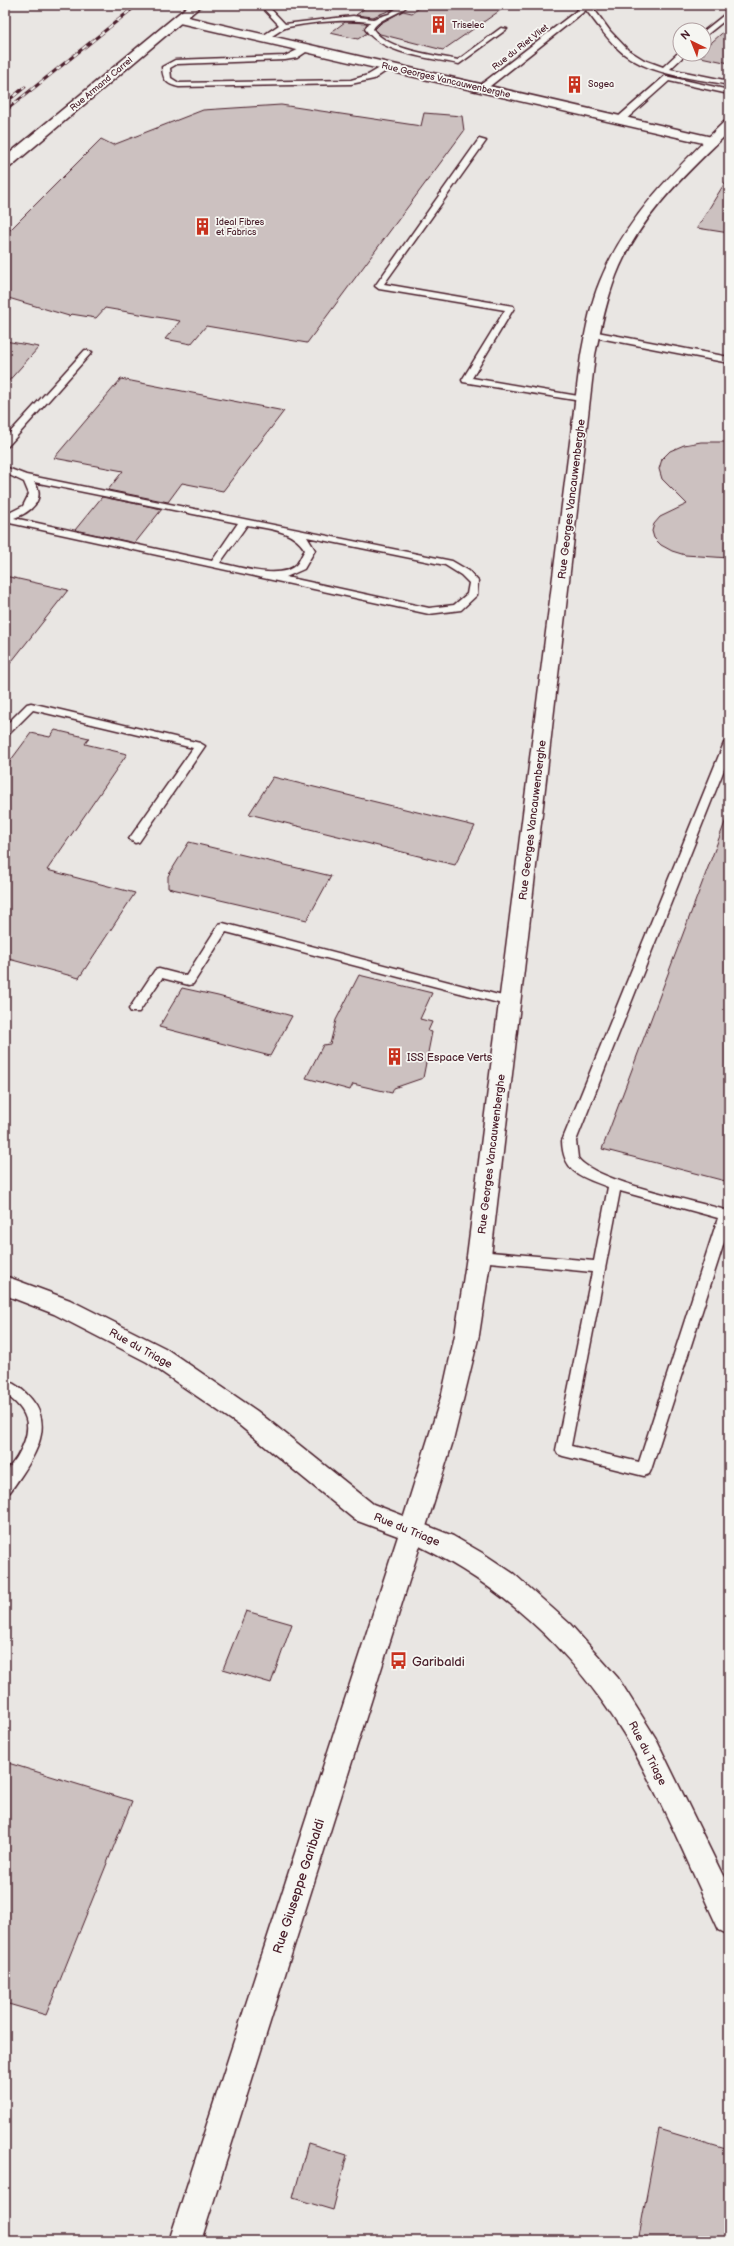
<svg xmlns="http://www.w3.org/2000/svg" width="734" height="2246" font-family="'Balsamiq Sans',sans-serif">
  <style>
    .built { fill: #e9e6e3; fill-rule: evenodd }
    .building { fill: #ccc1c0; stroke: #4a1f2b }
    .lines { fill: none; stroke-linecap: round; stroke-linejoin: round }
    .lane-casing { stroke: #4a1f2b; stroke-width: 3 }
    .street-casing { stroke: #4a1f2b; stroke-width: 3 }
    .secondary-casing { stroke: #4a1f2b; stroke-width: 3 }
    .lane { fill: #f6f6f2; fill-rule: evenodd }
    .street { fill: #f6f6f2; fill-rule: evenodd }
    .secondary { fill: #f6f6f2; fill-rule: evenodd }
    .rail-casing { stroke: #4a1f2b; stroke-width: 3 }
    .rail { stroke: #f6f6f2; stroke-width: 2; stroke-dasharray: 5.5; stroke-linecap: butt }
    .labels { text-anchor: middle; stroke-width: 3.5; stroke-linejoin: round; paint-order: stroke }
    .far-poi-label { font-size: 9px; fill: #4a1f2b; stroke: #f6f6f2; text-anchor: start }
    .far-street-label { font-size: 9px; fill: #4a1f2b; stroke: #f6f6f2 }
    .street-label { font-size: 11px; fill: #4a1f2b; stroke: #f6f6f2 }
    .poi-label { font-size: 11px; fill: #4a1f2b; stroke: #f6f6f2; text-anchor: start }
    .near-poi-label { font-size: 13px; fill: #4a1f2b; stroke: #f6f6f2; text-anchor: start }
    .near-street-label { font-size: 13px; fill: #4a1f2b; stroke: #f6f6f2 }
  </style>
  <rect width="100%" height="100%" fill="#f6f6f2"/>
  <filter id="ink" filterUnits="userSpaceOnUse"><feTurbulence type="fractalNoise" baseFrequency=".025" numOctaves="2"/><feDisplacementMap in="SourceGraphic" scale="8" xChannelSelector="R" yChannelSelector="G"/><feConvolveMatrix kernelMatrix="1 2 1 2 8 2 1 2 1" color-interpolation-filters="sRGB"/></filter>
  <g filter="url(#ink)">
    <path class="built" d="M5,5H729V2241H5ZM680,30H704V54H680Z"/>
    <path class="building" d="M369,5H376L393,9L373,17L356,15Z
      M424,5H508L443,50L380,34L375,29L381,23L403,11L412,13Z
      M345,22L367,23L364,29L367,33L358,39L330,33Z
      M729,27V63L696,56L704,54V49Z
      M281,105L421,126L424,113L462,116L464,131L307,343L206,326L191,344L165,339L180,321L105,308L96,318L71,314L69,316L5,297V235L101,139L113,145L203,110Z
      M729,176V233L697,228Z
      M5,341L39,347L5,385Z
      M121,379L284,411L223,491L182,483L168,502L108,490L123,471L54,458Z
      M701,442H729V558L685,555L672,551L661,545L654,538L652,531L654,524L660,517L687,504L662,479L659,469L662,459L670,451L684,445Z
      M102,497L162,509L135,543L75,530Z
      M5,576L68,590L5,670Z
      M55,730L89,738L85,744L127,754L47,870L135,893L79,978L5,958V768L31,733L50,737Z
      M273,777L475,826L455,865L249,814Z
      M727,817H729V1182L602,1149Z
      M189,842L218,849L331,876L307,920L168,888V876Z
      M359,975L432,993L420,1019L432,1022L428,1031L432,1032L423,1078L394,1088L392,1093L353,1084L350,1090L306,1078L323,1045L330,1044L336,1020Z
      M182,988L218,996L292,1016L270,1056L159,1027Z
      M246,1611L292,1624L271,1683L223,1669Z
      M5,1762L132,1801L46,2015L5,2003Z
      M659,2129L729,2150V2241H638Z
      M308,2143L347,2155L333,2210L293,2198Z"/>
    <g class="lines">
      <defs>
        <path id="lane" d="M260,5H267L285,24L353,16L373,19L389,14L401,5H408C398,16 380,17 373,29C387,50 434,55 458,60L501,28L507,29L459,64C431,58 382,54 365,29L370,22C344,19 314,22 288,27C279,29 270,41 261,39V37L279,25Z
          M584,5H591L610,31L628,50L644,60L663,67L679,52L686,54L670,69L729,81V85C695,78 653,76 624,54C609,42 598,25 586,10L485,90H479V86Z
          M729,11V17L704,37V31Z
          M306,46H309V50L297,58L285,60L177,64L170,68L171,78L179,83L351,80L368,75L385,65L392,67L374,79L351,84L179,87C166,84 163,80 162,67L175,60L285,56Z
          M665,76L729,90V94L669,81L623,122H617V118Z
          M479,139L486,141L384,284L513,306L514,308L472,378L584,397L589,400L587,402L463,382L462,380L505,310L379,289L375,286Z
          M592,331L729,357V363L589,336L588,334Z
          M85,350L92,352L8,446L5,447V438Z
          M5,467L26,475L452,561L469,571L478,581L477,595L461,610L429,614L5,522V515L23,506L29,494L24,482L5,473ZM34,482L238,523L212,561L14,518C30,513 47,499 34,482ZM247,525C269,529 293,530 305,550C302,554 300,560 297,564C282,581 239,567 220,563ZM307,537L445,565L461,575L469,583L467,594L454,605L429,608L286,577L304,569L315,550Z
          M31,703L200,743L205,746L139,842L135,843L129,839L193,748L33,710L9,734L5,735V726L27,704Z
          M729,740V757L576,1141L578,1158C595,1182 697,1201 729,1211V1227L651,1470L649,1474L644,1476L563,1456L558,1454L556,1450L592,1272L479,1261L474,1260L472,1256L474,1252L479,1251L594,1261L608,1187C582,1177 563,1173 562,1141L724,743ZM620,1191L718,1218L639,1462L571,1446Z
          M223,923L510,998L516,1002L510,1006L226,932L193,984L189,985L162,978L139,1012H131L129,1009L155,970L159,969L186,976L219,924Z
          M5,1380C16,1384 25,1391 32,1400C57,1430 28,1466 10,1492L5,1493C5,1488 3,1480 5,1475C7,1469 14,1462 17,1457C33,1430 31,1412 5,1394Z"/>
        <path id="street" d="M179,15L712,137L718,141L712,145L175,22L173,19Z
          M413,1520L453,1536L484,1554L514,1574L570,1624L618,1678L655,1737L729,1888V1935L719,1930C689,1866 660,1795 624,1734C572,1649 496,1579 404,1539L400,1531L404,1523Z"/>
        <path id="secondary" d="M189,5H202L10,167L5,168V157Z
          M729,121V132C683,176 634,222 613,284C605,307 600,331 595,355L491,1256L479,1335L453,1441L201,2241H169L398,1536L355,1520L239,1425L147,1362L54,1314L5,1295V1276L70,1300L165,1348L257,1411L373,1504L404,1516L442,1394L455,1335L467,1256L581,355C586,330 590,305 600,281C626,217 675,170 724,122Z"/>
      </defs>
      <use href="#lane" class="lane-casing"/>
      <use href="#street" class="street-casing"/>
      <use href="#secondary" class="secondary-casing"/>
      <use href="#lane" class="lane"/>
      <use href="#street" class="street"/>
      <use href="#secondary" class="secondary"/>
      <defs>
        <path id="rail" d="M5,103L25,87
          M5,111L137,5"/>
      </defs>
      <use href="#rail" class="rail-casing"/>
      <use href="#rail" class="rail"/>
    </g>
  </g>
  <defs>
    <symbol id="building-bare" viewBox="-9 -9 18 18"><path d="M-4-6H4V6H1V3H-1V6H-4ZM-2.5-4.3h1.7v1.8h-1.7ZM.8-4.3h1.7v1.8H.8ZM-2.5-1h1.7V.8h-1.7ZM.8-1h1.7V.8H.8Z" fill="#c8321e" stroke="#f6f6f2" stroke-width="2.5" paint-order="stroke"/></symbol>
    <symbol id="bus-bare" viewBox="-9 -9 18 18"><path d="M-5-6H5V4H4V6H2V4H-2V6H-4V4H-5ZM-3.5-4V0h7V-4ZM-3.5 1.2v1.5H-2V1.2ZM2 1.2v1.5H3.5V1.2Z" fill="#c8321e" stroke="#f6f6f2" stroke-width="2.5" paint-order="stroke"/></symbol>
  </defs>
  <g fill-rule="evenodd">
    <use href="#building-bare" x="426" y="12" width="25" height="25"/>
    <use href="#building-bare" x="562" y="72" width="25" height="25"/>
    <use href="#building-bare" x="190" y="214" width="25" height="25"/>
    <use href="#building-bare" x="382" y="1044" width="25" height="25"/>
    <use href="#bus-bare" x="386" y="1648" width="25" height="25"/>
  </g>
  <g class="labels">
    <g class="far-poi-label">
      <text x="452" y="28">Triselec</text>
      <text x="588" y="87">Sogea</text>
      <text x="216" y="225">Ideal Fibres<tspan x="216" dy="10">et Fabrics</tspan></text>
    </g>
    <g class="far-street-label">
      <text transform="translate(520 47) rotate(-38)" y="3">Rue du Riet Vliet</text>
      <text transform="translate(446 80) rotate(13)" y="3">Rue Georges Vancauwenberghe</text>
      <text transform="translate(101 84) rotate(-40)" y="3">Rue Armand Carrel</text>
    </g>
    <g class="street-label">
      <text transform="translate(571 499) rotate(-83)" y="4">Rue Georges Vancauwenberghe</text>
      <text transform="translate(532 820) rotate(-83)" y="4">Rue Georges Vancauwenberghe</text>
      <text transform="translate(491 1154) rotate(-83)" y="4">Rue Georges Vancauwenberghe</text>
      <text transform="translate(141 1348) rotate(29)" y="4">Rue du Triage</text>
      <text transform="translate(407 1529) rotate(22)" y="4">Rue du Triage</text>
      <text transform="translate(648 1753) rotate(63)" y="4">Rue du Triage</text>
    </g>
    <g class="poi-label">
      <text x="407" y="1061">ISS Espace Verts</text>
    </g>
    <g class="near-poi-label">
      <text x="412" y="1666">Garibaldi</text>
    </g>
    <g class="near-street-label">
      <text transform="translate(298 1886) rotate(-72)" y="5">Rue Giuseppe Garibaldi</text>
    </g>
  </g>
  <rect width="734" height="2246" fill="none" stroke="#f6f6f2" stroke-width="20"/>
  <rect x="10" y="10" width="714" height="2226" fill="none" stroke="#4a1f2b" stroke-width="1.5" filter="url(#ink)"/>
  <g transform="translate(692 42) rotate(317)"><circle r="19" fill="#f6f6f2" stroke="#b1a0a2"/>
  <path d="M0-3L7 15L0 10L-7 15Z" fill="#c8321e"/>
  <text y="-6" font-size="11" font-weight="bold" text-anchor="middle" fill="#4a1f2b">N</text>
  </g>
</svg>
